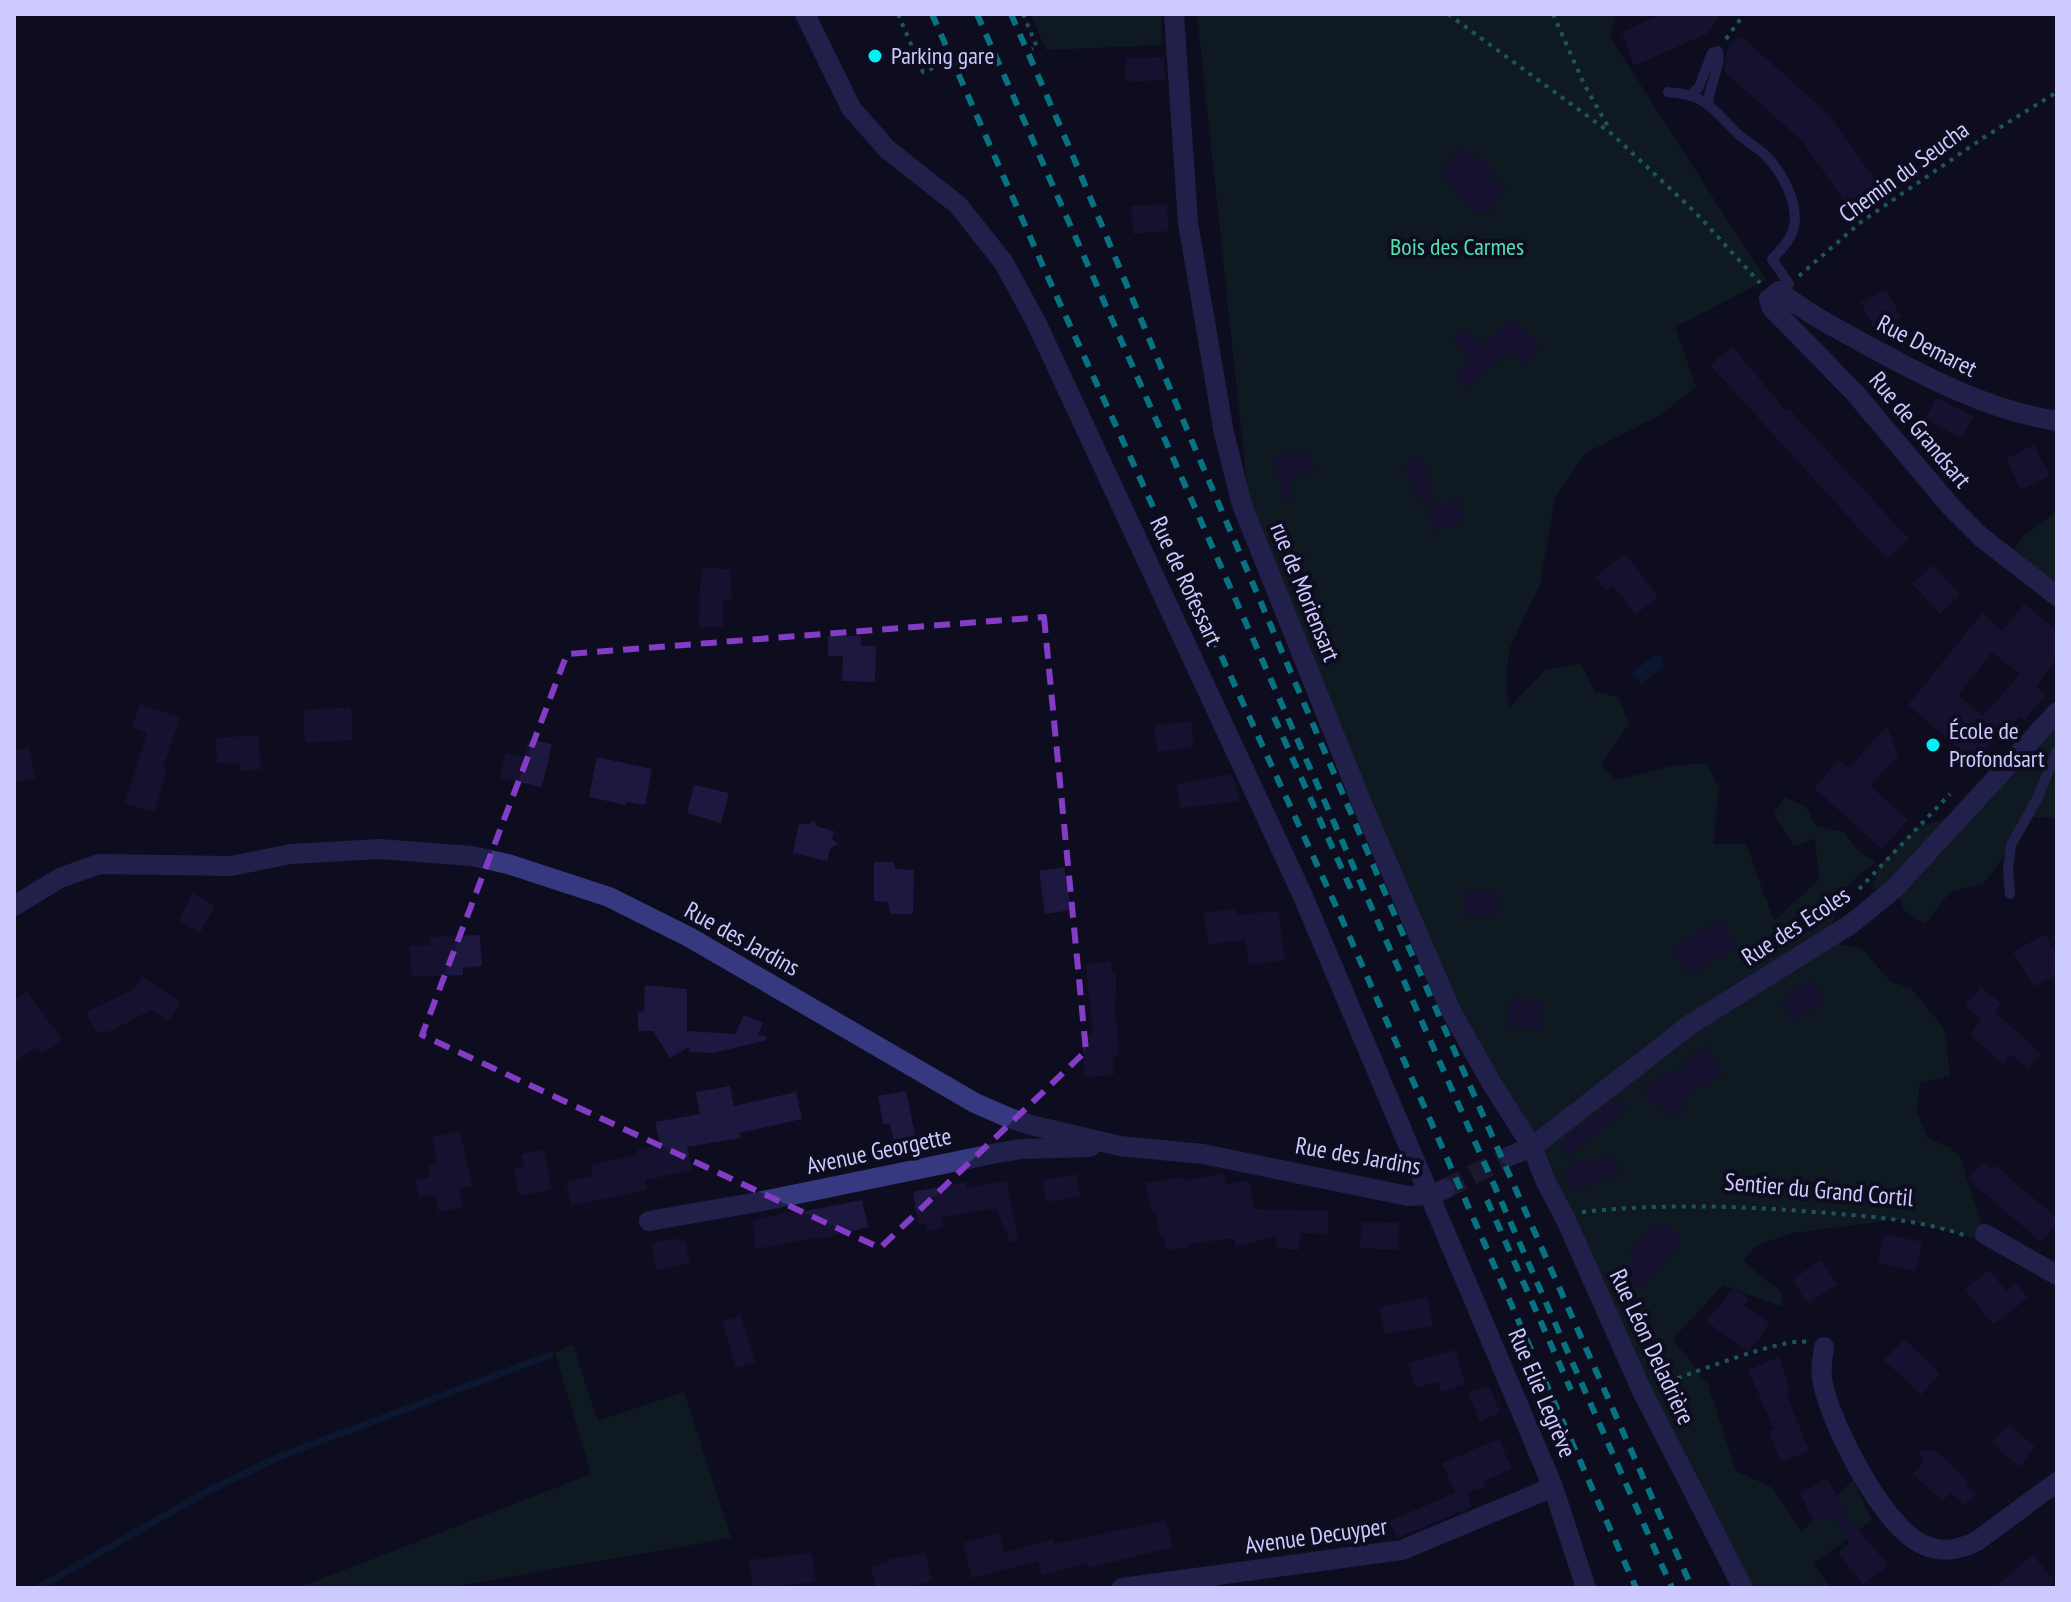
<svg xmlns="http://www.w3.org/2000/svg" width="2071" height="1602" font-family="'PT Sans Narrow',sans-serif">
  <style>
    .green { fill: #0f2926 }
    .water { fill: #0b2544 }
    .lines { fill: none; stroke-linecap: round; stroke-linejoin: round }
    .stream { stroke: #0b2544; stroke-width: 7 }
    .building { fill: #1d1840; fill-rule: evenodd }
    .minor-tunnel { stroke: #2a2841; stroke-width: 20; stroke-dasharray: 20 10; stroke-linecap: butt }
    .path { stroke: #2bb29f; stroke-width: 4; stroke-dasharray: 4 6; stroke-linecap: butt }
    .service { stroke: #36397f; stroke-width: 10 }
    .minor { stroke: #36397f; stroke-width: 20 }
    .rail { stroke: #00f0f5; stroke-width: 6; stroke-dasharray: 12 10; stroke-linecap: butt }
    .marked { fill: none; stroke: #833cc5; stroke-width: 6; stroke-dasharray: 16 10; stroke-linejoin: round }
    .poi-dot { fill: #00f0f5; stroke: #0e0c1f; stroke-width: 3 }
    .labels { text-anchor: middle; stroke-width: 8; stroke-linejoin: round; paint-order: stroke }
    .poi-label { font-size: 24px; fill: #cccaff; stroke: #0e0c1f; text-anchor: start }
    .street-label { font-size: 24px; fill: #cccaff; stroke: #0e0c1f }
    .park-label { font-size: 24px; fill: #54e0b2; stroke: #0e0c1f }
  </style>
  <rect width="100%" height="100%" fill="#0e0c1f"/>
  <path class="green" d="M1031,14H1162L1161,45L1046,50Z
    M1197,14H1616L1610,37L1766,280L1675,327L1696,387L1662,414L1586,453L1555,497L1540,584L1509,650L1506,687L1509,708L1545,670L1581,663L1595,692L1618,697L1629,724L1601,764L1616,780L1672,766L1706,763L1719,788L1713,844H1746L1774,921L1819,879L1815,839L1794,847L1774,814L1785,797L1806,807L1816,826L1844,832L1860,853L1876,861L1849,884L1825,941L1862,949L1891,982L1911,988L1945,1030L1950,1076L1920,1083L1917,1111L1927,1138L1951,1148L1960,1157L1985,1234L1974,1238L1900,1219L1793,1233L1755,1246L1743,1261L1781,1292L1783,1307L1723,1285L1673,1339L1708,1385L1736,1471L1771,1487L1802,1531L1853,1480L1872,1520L1814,1564L1830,1588H1731L1446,985L1250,514Z
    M2057,511V596L2008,559L2023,536Z
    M2057,713V818L2034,817L1984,883L1950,892L1925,924L1905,911L1894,889H1872L1880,865L1919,826L1949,819Z
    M573,1345L598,1421L684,1392L731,1538L445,1588H298L591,1474L555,1352Z"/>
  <path class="water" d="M1655,655L1662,657L1664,666L1642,684L1632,673Z"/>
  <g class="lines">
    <path class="stream" d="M38,1588L206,1492L281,1456L550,1355"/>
  </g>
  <path class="building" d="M1662,14H1721L1708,33L1634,66L1622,32Z
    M1741,36L1828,114L1879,185L1848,206L1802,141L1724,71L1726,52L1731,42Z
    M1164,57L1165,80L1126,82V58Z
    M1459,146L1495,170L1491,176L1507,186L1491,211H1473L1470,205L1453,193L1456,188L1439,177Z
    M1167,204L1168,231L1133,234L1131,206Z
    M1886,289L1901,317L1874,329L1861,302Z
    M1513,318L1541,349L1524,365L1510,351L1468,389L1454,374L1470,358L1453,339L1466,328L1482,346Z
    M1732,346L1786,411L1789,409L1909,539L1887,559L1710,365Z
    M1936,398L1974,416L1962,438L1925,419Z
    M2034,445L2050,476L2021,490L2006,459Z
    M1308,449L1315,472L1290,479V503L1286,504L1272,458Z
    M1422,457L1437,507L1456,499L1465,519L1436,532L1426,512L1436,508L1413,494L1404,463Z
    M1625,553L1658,597L1635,615L1613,585L1606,591L1595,577Z
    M1933,565L1960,595L1940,614L1912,584Z
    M702,568L730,569L732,601H723V627H699L700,579L702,580Z
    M2024,604L2057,631V660L2036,686L2046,695L2025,720L2019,716L2004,734L2001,731L1975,762L1908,705L1982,613L2002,631ZM1992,652L2020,674L1983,716L1958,695Z
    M828,636H861V646H876L875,682L842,681L843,656H828Z
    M140,704L180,718L163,767L167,769L154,812L125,803L147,733L132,727Z
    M351,707L353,740L305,743L303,710Z
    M1191,722L1194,747L1157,752L1154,725Z
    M1887,726L1898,755L1870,786L1908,820L1882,849L1814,788L1839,760L1849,768Z
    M258,735L261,769L240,771L239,764L217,763L216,738Z
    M528,739L552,744L542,787L499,778L506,753L524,757Z
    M30,748L35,779L14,782V750Z
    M597,757L652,769L645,805L626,802V805L589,797Z
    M1232,774L1241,801L1180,808L1176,784Z
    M694,785L729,793L721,823L687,813Z
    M813,820L818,827L834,831L832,839L838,844L830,849L827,861L793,853L799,823L809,825Z
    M874,862H894L895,869L914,870L913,914H890L888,902L874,901Z
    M1064,867L1071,910L1045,914L1039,871Z
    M1464,891H1498V915H1464Z
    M193,893L215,906L200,933L179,920Z
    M1236,909L1237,915L1278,911L1285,960L1249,965L1245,940L1208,944L1204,913Z
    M1721,919L1737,947L1688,977L1671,948Z
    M2045,934L2057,955V974L2034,987L2013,952Z
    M480,935L482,966L463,968V975L412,977L410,946L430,945V937Z
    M1111,962L1112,974L1116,973V997H1114L1119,1054L1113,1056L1114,1075L1085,1077L1082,1035L1093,1034L1086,964Z
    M142,976L181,1002L169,1021L151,1010L107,1033L106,1030L97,1034L86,1012L134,989Z
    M1812,980L1825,1002L1793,1022L1780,1000Z
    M645,985L687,989V1031L735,1034L744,1015L763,1023L758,1035L766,1036L767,1040L713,1053L690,1052L689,1047L670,1058L653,1031H638V1012L644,1011Z
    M1981,987L2001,1004L1995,1012L2041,1053L2028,1069L2011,1054L2003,1064L1970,1035L1981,1019L1965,1006Z
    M27,991L62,1040L42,1054L37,1047L14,1062V1000Z
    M1510,998L1544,1002L1541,1030L1506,1025Z
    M1707,1045L1723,1073L1681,1100L1686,1109L1667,1119L1657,1100L1651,1103L1643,1087L1686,1064L1683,1060Z
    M730,1086L734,1106L796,1092L802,1119L739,1133L740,1138L687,1147L692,1170L645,1180L647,1190L571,1206L566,1182L593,1176L591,1165L638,1154V1149L660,1145L655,1122L700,1114L696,1092Z
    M906,1091L918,1149L896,1153L890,1124H883L878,1096Z
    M1617,1098L1627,1110L1567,1156L1558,1144Z
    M460,1131L472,1186L459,1189L463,1207L439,1212L435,1194L419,1197L415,1181L430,1177L427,1166L437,1163L432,1137Z
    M544,1150L552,1190L519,1196L514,1169L524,1167L522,1154Z
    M1614,1157L1621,1173L1572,1193L1563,1171L1574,1166L1571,1163Z
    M1983,1162L1993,1170L1997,1165L2017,1185L2057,1217V1223L2041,1242L1968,1179Z
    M1224,1173L1226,1184L1249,1180L1254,1209L1329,1211L1328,1234L1300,1233L1299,1250L1276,1248L1277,1236L1236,1247L1234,1238L1188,1244L1189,1247L1167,1250L1164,1237L1160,1238L1155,1212L1152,1213L1145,1183L1183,1177L1184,1181Z
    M1076,1174L1080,1196L1046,1202L1042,1180Z
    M1007,1181L1018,1241L1011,1243L996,1208L942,1217L943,1228L927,1231L926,1223L918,1224L913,1192L966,1182L967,1188Z
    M862,1200L868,1227L819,1240L818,1237L755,1249L753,1220L779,1215L784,1212H801Z
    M1362,1222L1399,1223L1398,1250L1360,1248Z
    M1667,1224L1683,1240L1642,1290L1623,1274L1634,1259L1628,1253L1651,1227Z
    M1884,1234L1922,1242L1916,1271L1878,1263Z
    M677,1238L678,1242L685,1241L690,1263L656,1270L651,1243Z
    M1821,1260L1837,1284L1808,1304L1792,1280Z
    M1989,1270L2006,1291L2016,1283L2028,1298L2007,1314L2008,1316L1993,1324L1965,1289Z
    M1734,1288L1749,1299L1744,1305L1770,1324L1748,1352L1706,1321Z
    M1427,1297L1433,1326L1385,1334L1380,1307Z
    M741,1316L755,1362L736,1368L722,1321Z
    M1904,1339L1940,1374L1921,1395L1884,1360Z
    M1455,1350L1465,1384L1441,1392L1438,1382L1416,1388L1408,1363Z
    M1779,1357L1790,1390L1786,1392L1809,1451L1781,1462L1769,1431L1774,1429L1748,1370Z
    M1489,1386L1500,1412L1480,1422L1468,1392Z
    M2009,1424L2035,1447L2019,1467L1992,1443Z
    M1499,1439L1512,1469L1484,1481L1486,1486L1467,1493L1472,1507L1397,1538L1389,1521L1455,1493L1442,1463Z
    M1920,1451H1936L1968,1481L1966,1484L1976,1493L1965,1505L1951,1493L1942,1501L1913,1474L1924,1463Z
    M1827,1478L1845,1508L1842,1510L1888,1565L1863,1585L1838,1553L1849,1543L1835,1515L1824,1521L1813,1520L1800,1493Z
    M1166,1520L1173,1547L1088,1568L1087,1563L1042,1575L1038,1561L972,1578L963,1543L999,1533L1004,1553L1053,1539L1055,1544Z
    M811,1553L816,1582L753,1588L749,1560Z
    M925,1553L932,1581L905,1588H876L871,1567L889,1562V1559Z
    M2033,1555L2054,1581L2046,1588H1994Z"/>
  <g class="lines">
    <path class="minor-tunnel" d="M1445,1189L1510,1156"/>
    <path class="path" d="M898,14L923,72L936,67
      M1023,14L1037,47L1032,49
      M1448,14L1612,134L1696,213L1760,283
      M1553,14L1584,84L1610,130
      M1726,39L1744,14
      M1799,276L1861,222L1983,138L2057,92
      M1859,889L1950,794
      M1582,1212C1663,1203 1746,1206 1828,1213C1875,1217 1921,1220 1967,1236
      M1659,1385C1685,1376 1786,1336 1807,1342"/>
    <path class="service" d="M1668,92C1708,95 1711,108 1738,134C1747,142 1759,148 1767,157C1784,175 1803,211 1791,235C1787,244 1779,252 1772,259L1789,284
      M1691,95L1699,87L1712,53L1718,51C1722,63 1709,86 1708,103
      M2010,894L2008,870L2011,845L2037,799L2057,751"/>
    <path class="minor" d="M805,14L851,108L887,149L958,205L1004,263L1036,322L1302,894L1553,1487L1586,1588
      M1174,14L1188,223L1224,433L1242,505L1365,811L1451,1011L1492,1084L1532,1147L1546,1182L1566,1220L1642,1391L1743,1588
      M2057,421C1987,410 1925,377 1863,343C1834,327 1805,312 1779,291L1769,299L1772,308L1854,392L1952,508L1981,537L2057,596
      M14,906L60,878L99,864L231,866L291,854L379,849L472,856L508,864L609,897L689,937L975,1103L1007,1117L1031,1125L1120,1146L1203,1154L1408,1196L1431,1195L1445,1189
      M1510,1156L1532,1147L1691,1024L1851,924L1894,889L2057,712
      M649,1221L763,1201L997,1153L1021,1149L1090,1147
      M1985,1234L2057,1275
      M1824,1347C1822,1359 1820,1372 1823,1384C1832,1426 1883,1528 1924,1545C1943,1553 1959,1550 1977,1541L2057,1482
      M1122,1588L1402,1550L1553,1487"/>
    <path class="rail" d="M932,14L1046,273L1340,915L1636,1588
      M977,14L1672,1588
      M1011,14L1067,142L1191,439L1398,923L1692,1588
      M1274,717L1354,896
      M1487,1200L1571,1390"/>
  </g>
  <path d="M0 0H2071V1602H0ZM1044,617L1086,1051L880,1248L422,1035L567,654Z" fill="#0e0c1f" fill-opacity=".55" fill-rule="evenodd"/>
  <path class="marked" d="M1044,617L1086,1051L880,1248L422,1035L567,654Z"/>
  <g class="poi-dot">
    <circle cx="875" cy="56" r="8"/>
    <circle cx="1933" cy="745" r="8"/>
  </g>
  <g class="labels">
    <g class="poi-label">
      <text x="891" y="64">Parking gare</text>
      <text x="1949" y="739">École de<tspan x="1949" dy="28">Profondsart</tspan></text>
    </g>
    <g class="street-label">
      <text transform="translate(1904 172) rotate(-36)" y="8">Chemin du Seucha</text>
      <text transform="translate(1927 346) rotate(27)" y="8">Rue Demaret</text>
      <text transform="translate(1920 430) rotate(50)" y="8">Rue de Grandsart</text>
      <text transform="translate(1186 581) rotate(65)" y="8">Rue de Rofessart</text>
      <text transform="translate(1305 592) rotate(68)" y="8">rue de Moriensart</text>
      <text transform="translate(1796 926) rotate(-33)" y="8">Rue des Ecoles</text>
      <text transform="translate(742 939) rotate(29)" y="8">Rue des Jardins</text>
      <text transform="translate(879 1151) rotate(-12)" y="8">Avenue Georgette</text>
      <text transform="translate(1358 1156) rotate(10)" y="8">Rue des Jardins</text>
      <text transform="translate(1819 1190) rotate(5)" y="8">Sentier du Grand Cortil</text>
      <text transform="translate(1652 1347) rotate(65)" y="8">Rue Léon Deladrière</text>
      <text transform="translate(1542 1393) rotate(67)" y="8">Rue Elie Legrève</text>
      <text transform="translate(1316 1536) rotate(-8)" y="8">Avenue Decuyper</text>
    </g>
    <g class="park-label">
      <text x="1457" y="255">Bois des Carmes</text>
    </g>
  </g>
  <rect width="2071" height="1602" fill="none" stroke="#cccaff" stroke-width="32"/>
</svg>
